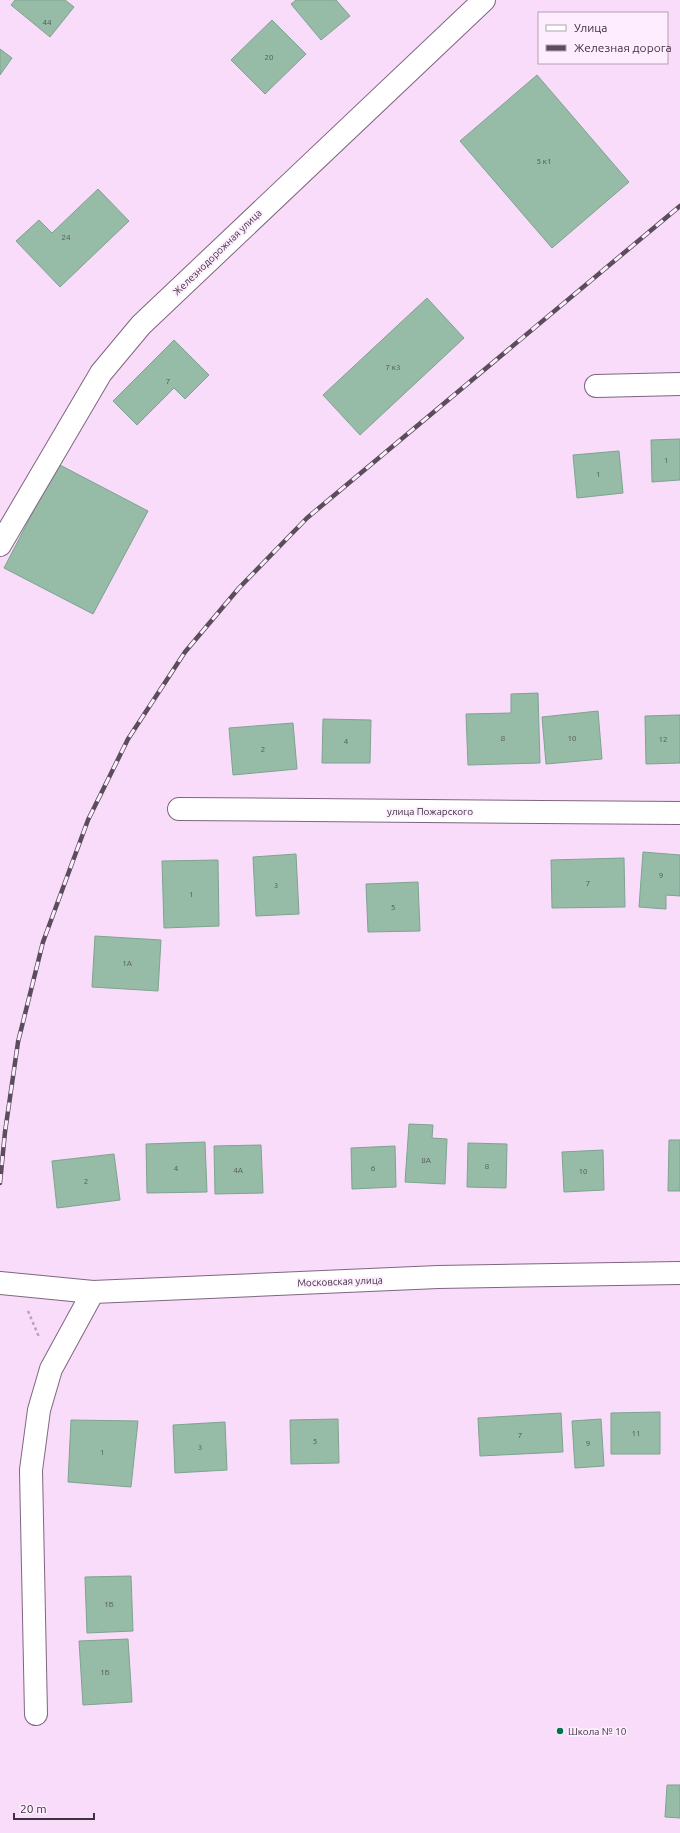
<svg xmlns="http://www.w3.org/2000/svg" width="680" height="1833" font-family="Ubuntu,sans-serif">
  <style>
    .building { fill: #96bca8; stroke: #7ea390 }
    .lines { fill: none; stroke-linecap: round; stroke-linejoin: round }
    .minor-casing { stroke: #7f6680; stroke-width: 24 }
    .path { stroke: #baa3bb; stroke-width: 2.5; stroke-dasharray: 3 3; stroke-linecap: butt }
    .minor { stroke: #fff; stroke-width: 22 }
    .rail-casing { stroke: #5b4d5c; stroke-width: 4.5 }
    .rail { stroke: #feedff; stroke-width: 3; stroke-dasharray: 9; stroke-linecap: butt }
    .poi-dot { fill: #00744e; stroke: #feedff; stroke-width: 1.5 }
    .labels { text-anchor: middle; stroke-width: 3.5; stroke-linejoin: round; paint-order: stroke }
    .number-label { font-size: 8px; fill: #535458 }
    .street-label { font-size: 10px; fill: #3d323e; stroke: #feedff }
    .poi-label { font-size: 10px; fill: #3d323e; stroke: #feedff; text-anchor: start }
  </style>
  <rect width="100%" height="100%" fill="#f8dcf9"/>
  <path class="building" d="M15,0H65L74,7L50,37L11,5Z
    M296,0H336L350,16L321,40L291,4Z
    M272,20L306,54L265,94L231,60Z
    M0,49L12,58L0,75Z
    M537,75L629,182L552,248L460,141Z
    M98,189L129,221L60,287L16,241L39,220L52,233Z
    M427,298L464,338L360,435L323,395Z
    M174,340L209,375L185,399L174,388L137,425L113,401Z
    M680,439V480L652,482L651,440Z
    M619,451L623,493L577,498L573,455Z
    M58,464L148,511L93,614L4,568Z
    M538,693L540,763L468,765L466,714L511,713V694Z
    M598,711L602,759L546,764L542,717Z
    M680,715V763L646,764L645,716Z
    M323,719L371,720L370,763H322Z
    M293,723L297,769L233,775L229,728Z
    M643,852L680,855V896L666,895V909L639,907Z
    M296,854L299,914L256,916L253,857Z
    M624,858L625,907L552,908L551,860Z
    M218,860L219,926L164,928L162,861Z
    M418,882L420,931L368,932L366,884Z
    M95,936L161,940L158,991L92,987Z
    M409,1124L433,1125L432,1138L447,1139L445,1184L405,1182Z
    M669,1140H680V1191H668Z
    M205,1142L207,1192L147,1193L146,1144Z
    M468,1143L507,1144L506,1188L467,1187Z
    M261,1145L263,1193L215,1194L214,1146Z
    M395,1146L396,1187L352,1189L351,1148Z
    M603,1150L604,1190L564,1192L562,1152Z
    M114,1154L120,1200L57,1208L52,1161Z
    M660,1412V1454H611V1413Z
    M561,1413L563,1452L480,1456L478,1418Z
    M338,1419L339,1463L291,1464L290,1420Z
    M601,1419L604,1466L575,1468L572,1421Z
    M71,1420L138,1421L131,1487L68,1482Z
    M225,1422L227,1470L175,1473L173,1425Z
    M131,1576L133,1631L87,1633L85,1577Z
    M128,1639L132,1702L83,1705L79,1641Z
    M667,1785H680V1818L665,1817Z"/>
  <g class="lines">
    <defs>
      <path id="minor" d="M596,386L680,384
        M0,545L101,373L141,325L484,0
        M179,809L680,813
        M0,1283L93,1292L438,1277L680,1273
        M36,1714L31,1470L39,1410L51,1369L93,1292"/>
    </defs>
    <use href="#minor" class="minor-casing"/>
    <path class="path" d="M28,1311L39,1337"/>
    <use href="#minor" class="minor"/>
    <defs>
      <path id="rail" d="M0,1183L5,1132L18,1042L43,942L88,820L128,739L185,652L239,588L307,518L680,206"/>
    </defs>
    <use href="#rail" class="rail-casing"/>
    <use href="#rail" class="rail"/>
  </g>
  <circle class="poi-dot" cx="560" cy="1731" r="4"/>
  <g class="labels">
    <g class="number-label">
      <text x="47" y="25">44</text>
      <text x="269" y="60">20</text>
      <text x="544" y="164">5 к1</text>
      <text x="66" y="240">24</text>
      <text x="393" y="370">7 к3</text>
      <text x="168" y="384">7</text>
      <text x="666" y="463">1</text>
      <text x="598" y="477">1</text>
      <text x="503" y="741">8</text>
      <text x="572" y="741">10</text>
      <text x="663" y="742">12</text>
      <text x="346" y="744">4</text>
      <text x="263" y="752">2</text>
      <text x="661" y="878">9</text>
      <text x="588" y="886">7</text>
      <text x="276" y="888">3</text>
      <text x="191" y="897">1</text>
      <text x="393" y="910">5</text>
      <text x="127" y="966">1А</text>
      <text x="426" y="1163">8А</text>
      <text x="487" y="1169">8</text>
      <text x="176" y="1171">4</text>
      <text x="373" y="1171">6</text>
      <text x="238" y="1173">4А</text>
      <text x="583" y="1174">10</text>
      <text x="86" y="1184">2</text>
      <text x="636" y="1436">11</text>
      <text x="520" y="1438">7</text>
      <text x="315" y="1444">5</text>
      <text x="588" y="1446">9</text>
      <text x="200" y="1450">3</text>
      <text x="102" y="1455">1</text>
      <text x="109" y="1607">1Б</text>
      <text x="105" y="1675">1Б</text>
    </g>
    <g class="street-label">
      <text transform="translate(217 252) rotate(-44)" y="4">Железнодорожная улица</text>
      <text x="430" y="815">улица Пожарского</text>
      <text transform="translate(340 1281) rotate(-2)" y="4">Московская улица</text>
    </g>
    <g class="poi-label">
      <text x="568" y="1735">Школа № 10</text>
    </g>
  </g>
  <rect x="538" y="12" width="130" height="52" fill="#feedff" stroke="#b1a2b2"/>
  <rect x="546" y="25" width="20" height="6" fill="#ffffff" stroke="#b1a2b2"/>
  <text x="574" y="32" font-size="12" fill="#3d323e">Улица</text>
  <rect x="546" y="45" width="20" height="6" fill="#5b4d5c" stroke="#b1a2b2"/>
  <text x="574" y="52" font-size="12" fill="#3d323e">Железная дорога</text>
  <path d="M14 1813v6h80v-6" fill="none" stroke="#3d323e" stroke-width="2"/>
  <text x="20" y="1813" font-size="12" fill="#3d323e" stroke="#feedff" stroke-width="3" paint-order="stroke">20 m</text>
</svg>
